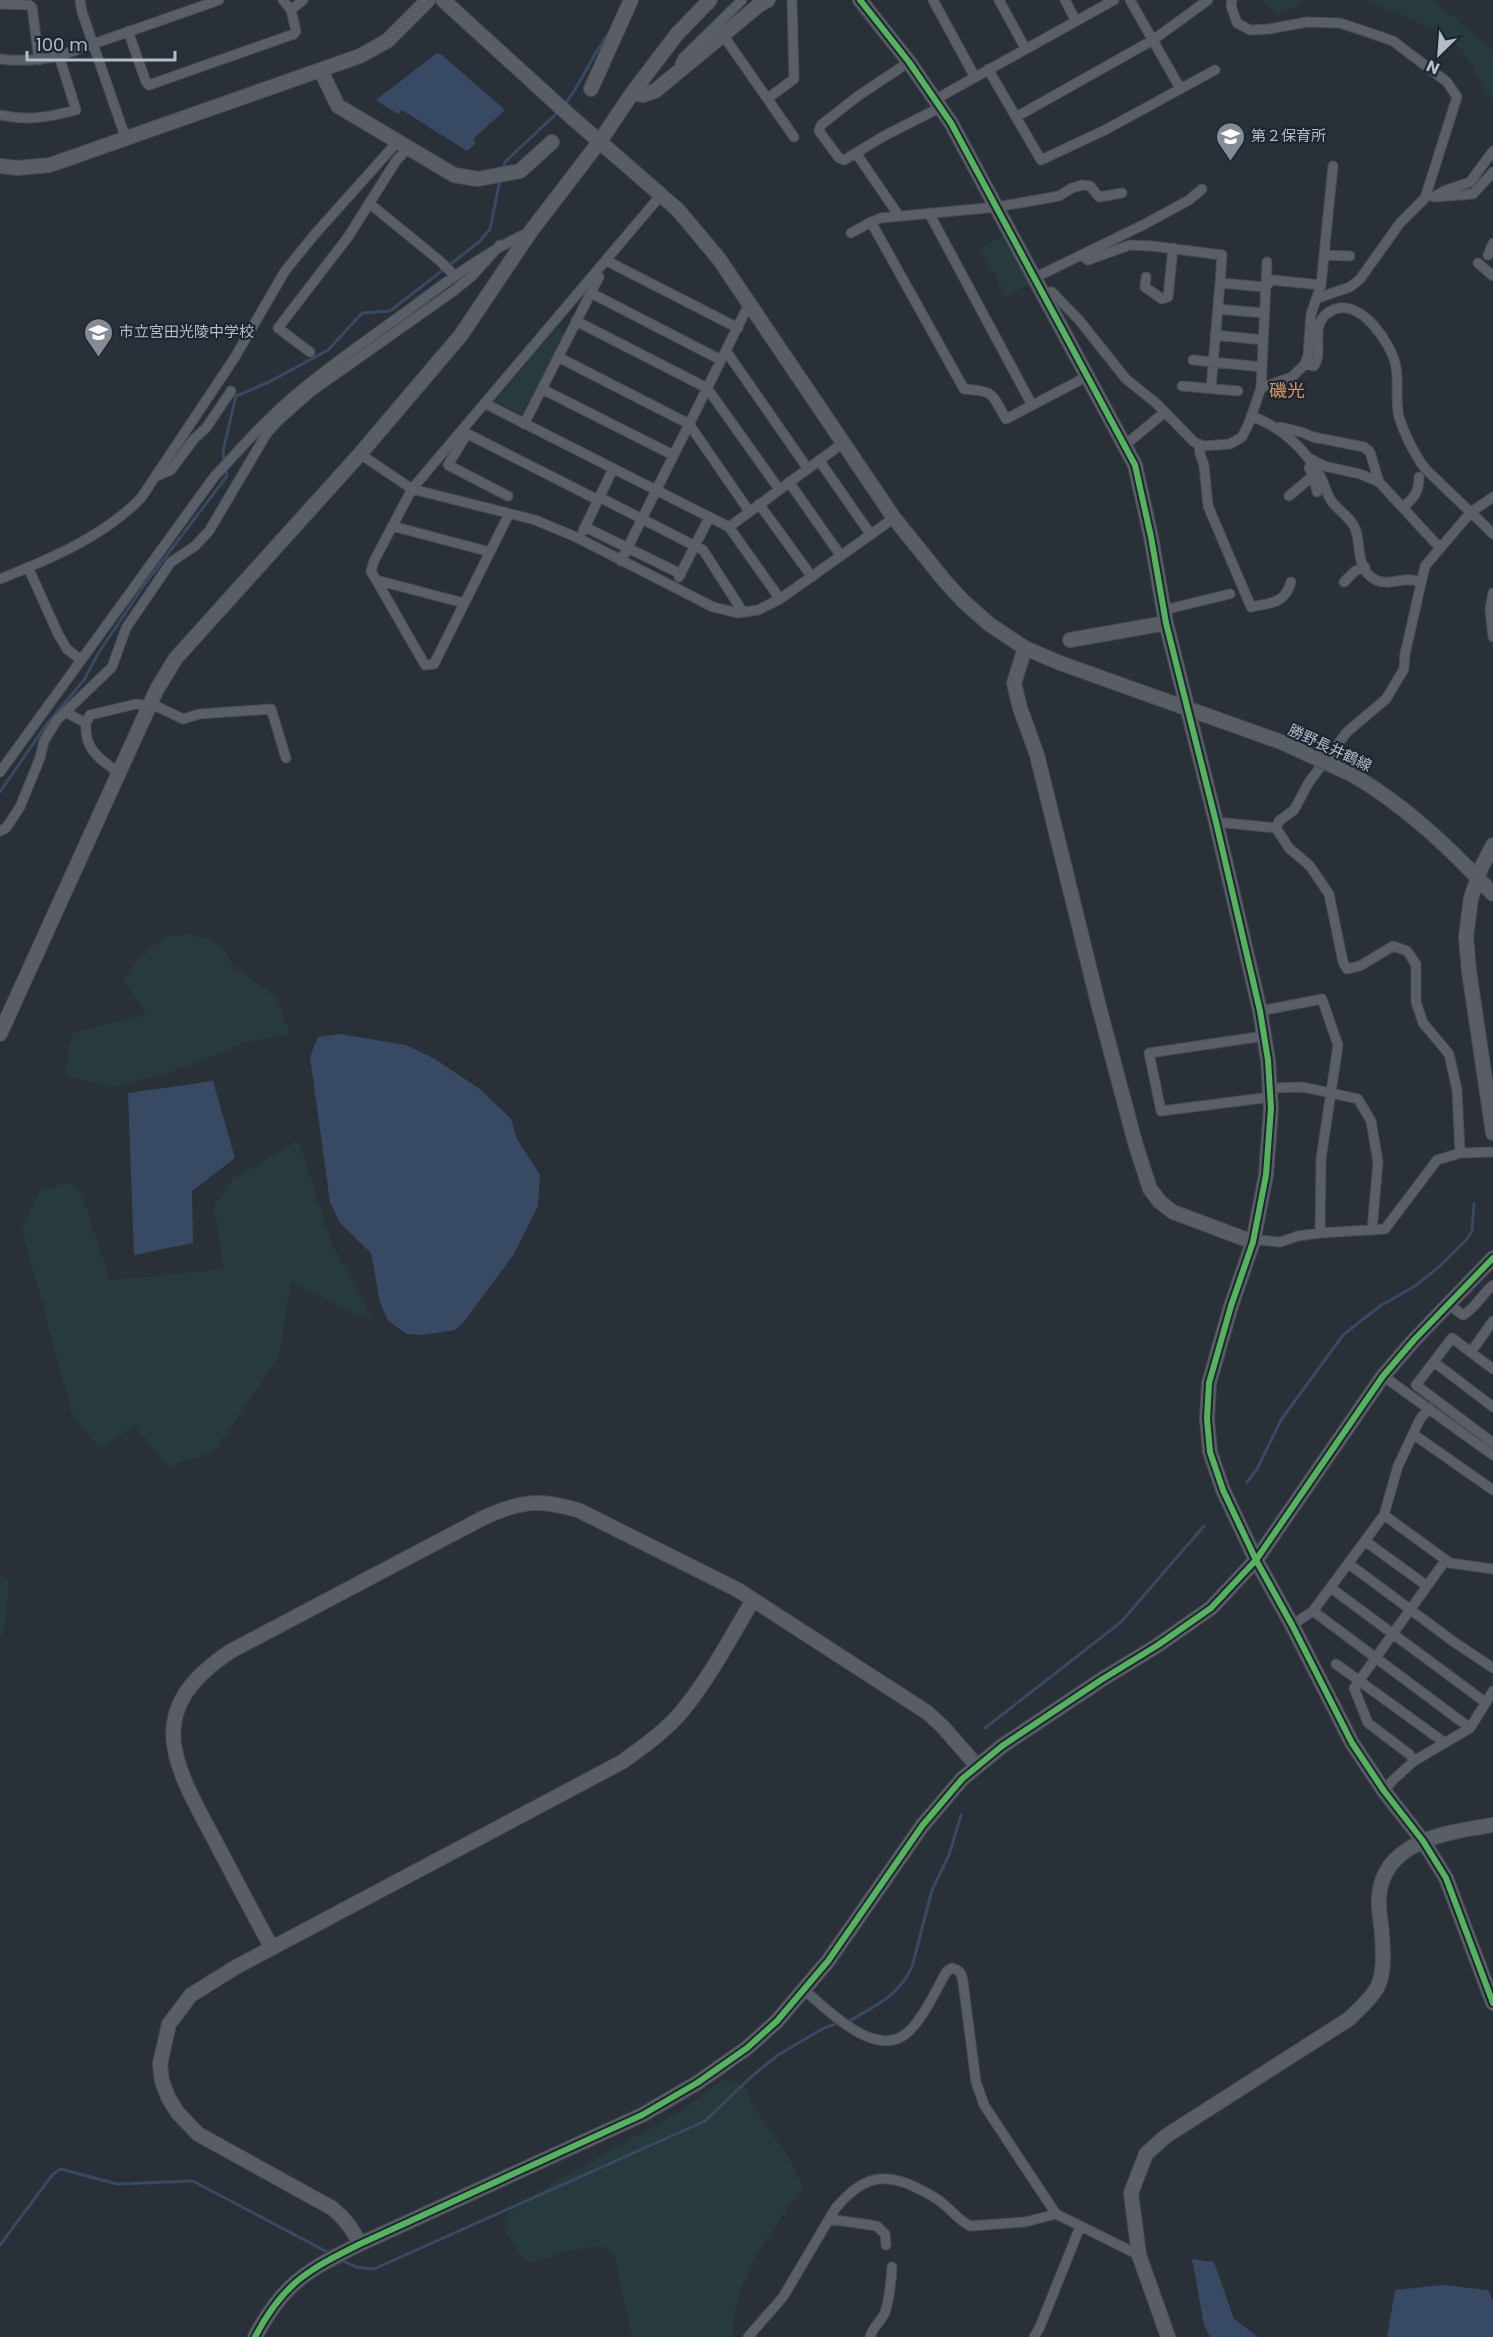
<svg xmlns="http://www.w3.org/2000/svg" width="1493" height="2337" font-family="Poppins,'Noto Sans JP',sans-serif">
  <style>
    .green { fill: #273a3e }
    .water { fill: #384963 }
    .lines { fill: none; stroke-linecap: round; stroke-linejoin: round }
    .stream { stroke: #384963; stroke-width: 3 }
    .street-casing { stroke: #484c53; stroke-width: 11 }
    .secondary-casing { stroke: #484c53; stroke-width: 16 }
    .street { stroke: #5a5e66; stroke-width: 9 }
    .secondary { stroke: #595d64; stroke-width: 14 }
    .secondary-bridge-casing { stroke: #484c53; stroke-width: 16; stroke-linecap: butt }
    .secondary-bridge { stroke: #595d64; stroke-width: 14 }
    .cycleway-casing { stroke: #1d2633; stroke-width: 10 }
    .cycleway { stroke: #56b35d; stroke-width: 6 }
    .labels { text-anchor: middle; stroke-width: 4.5; stroke-linejoin: round; paint-order: stroke }
    .poi-label { font-size: 15px; fill: #b4bcc9; stroke: #1d2633; text-anchor: start }
    .street-label { font-size: 15px; fill: #b4bcc9; stroke: #1d2633 }
    .quarter-label { font-size: 18px; fill: #d59563; stroke: #1d2633 }
  </style>
  <rect width="100%" height="100%" fill="#2a3038"/>
  <path class="green" d="M1262,0H1307L1277,16Z
    M1367,0H1433L1493,50V103L1465,53L1443,34Z
    M1007,234L1032,283L1006,297L980,248Z
    M557,327L566,332L521,416L494,402Z
    M190,934L212,941L224,949L234,967L276,996L290,1034L243,1043L183,1068L111,1088L65,1076L71,1034L147,1014L122,979L150,948L167,936Z
    M299,1141L331,1241L374,1322L291,1282L279,1356L214,1452L167,1467L135,1426L100,1449L73,1417L22,1229L40,1191L69,1182L82,1195L110,1280L224,1269L214,1207L233,1178Z
    M0,1575L9,1580L4,1634L0,1636Z
    M727,2079L746,2088L752,2104L792,2162L803,2188C776,2224 726,2292 734,2337H632L614,2255L601,2246L564,2252L535,2263L526,2261L505,2233V2215C559,2175 621,2146 679,2112C696,2102 708,2086 727,2079Z"/>
  <path class="water" d="M437,53L442,55L505,110L473,139L476,143L467,151L402,110L398,114L376,100Z
    M340,1034L406,1045L435,1059L480,1089L511,1119L517,1139L540,1175L538,1206L514,1254L463,1323L455,1330L423,1335L407,1334L388,1321L380,1302L371,1253L340,1223L330,1202L310,1057L318,1037Z
    M213,1081L235,1158L192,1191L193,1243L134,1255L128,1093Z
    M1192,2259L1214,2262L1234,2319L1258,2337H1210L1204,2325Z
    M1442,2285L1488,2290L1493,2301V2337H1387L1395,2290Z"/>
  <g class="lines">
    <path class="stream" d="M563,106C583,83 591,54 611,31
      M503,171L505,162L559,111
      M224,461L223,451L236,396L269,382L328,350L362,313L390,311L479,242L490,229L500,180
      M0,792L46,725L84,680L99,652L145,584L227,476L226,467
      M1247,1482L1257,1469L1281,1420L1343,1335L1380,1306L1415,1286L1440,1266L1467,1239L1472,1231L1474,1204
      M985,1728L1121,1622L1204,1526
      M848,2022C875,2005 897,1998 912,1967L932,1890L949,1855L961,1815
      M0,2245L53,2174L61,2169L117,2184L193,2181L331,2254
      M339,2259L356,2267L374,2269L705,2121L751,2077L778,2055L824,2028L838,2023"/>
    <defs>
      <path id="street" d="M80,0L82,12L126,139
        M933,0L975,77
        M999,0L1025,48
        M1065,0L1076,21
        M1130,0L1180,88
        M1232,0L1231,6L1237,23L1250,30L1269,29L1307,22L1340,23L1376,35L1393,41L1447,82L1457,97L1425,198L1400,223L1360,279L1350,287L1318,298
        M0,4L29,5L32,7L39,60
        M291,10L303,0
        M128,31L146,82L149,85L294,34L296,31L291,10L283,0
        M723,35L794,137
        M0,59C21,62 39,60 59,56L219,0
        M909,62L858,96L821,125L819,131L839,158L844,160L884,136L941,107
        M988,69L1041,160L1105,130L1215,70
        M682,70L680,64L683,58L742,0
        M768,98L794,79L792,0
        M936,99L1114,0
        M0,115C28,121 50,117 76,110L59,56
        M1016,117L1153,40L1208,0
        M856,153L899,216
        M1434,197L1444,191L1470,182L1493,151
        M1434,197L1473,194L1493,172
        M369,203L440,261L455,276
        M929,213L1032,405
        M851,233L871,222
        M1324,255L1350,256
        M1488,255L1493,243
        M607,261L738,328
        M1478,263L1493,276
        M1036,277L1145,224L1189,200L1202,189
        M1146,277L1145,287L1162,299L1168,297L1173,248
        M1321,285L1333,166
        M1043,292H1052L1079,320L1126,379L1156,403L1194,442L1203,446L1230,444L1242,437L1249,423L1261,388L1292,377L1305,364L1308,355L1311,314L1321,285L1272,280L1265,287L1220,283L1222,255L1152,246L1130,245L1088,260L1081,255
        M591,293L721,360
        M1218,309L1264,313
        M576,321L707,388L779,489
        M1215,335L1263,340
        M726,351L808,469
        M310,352L278,328L348,237L396,161L409,147
        M558,357L689,424L749,511
        M1193,360L1262,367
        M1305,364L1314,366C1325,350 1306,320 1335,309C1362,300 1392,344 1396,367C1399,383 1395,401 1399,417C1404,433 1412,449 1421,463C1426,471 1436,478 1443,486C1460,502 1477,518 1493,534
        M1088,376L1006,419C991,393 995,391 964,389L871,222L881,218L997,207L1059,196L1072,188L1082,185L1090,186L1099,197L1122,193
        M1182,386L1238,391
        M1211,388L1220,283
        M1261,388L1267,262
        M542,389L673,455
        M486,404L729,527L780,599
        M1251,416C1280,426 1304,448 1319,474C1325,483 1326,495 1333,503C1340,512 1353,519 1356,531C1361,547 1356,570 1376,580C1391,587 1403,575 1420,582
        M524,424L599,277
        M1280,427L1301,432L1313,437L1364,447L1370,452L1379,482
        M462,431L598,500
        M467,434L448,465L508,496
        M1199,444L1200,454L1204,465L1208,506L1251,607C1270,603 1285,604 1291,582
        M1125,445L1165,412
        M360,454L412,489L535,520L576,537L713,607L738,613L758,610L780,599L894,518
        M1311,459L1324,466L1360,474L1379,482L1440,548
        M819,460L871,535
        M1309,468L1314,477L1317,492
        M157,476L171,470L194,439L206,428L231,391
        M789,482L841,556
        M1289,496L1308,480L1315,481
        M599,497L703,550L743,612
        M759,504L812,577
        M1403,507C1414,498 1419,492 1419,477
        M509,514L434,664L425,665L371,571L374,561L412,489L661,195
        M392,526L490,552
        M585,527L681,574
        M729,527L843,443
        M583,531L613,469
        M621,561L749,304
        M28,567L58,634L67,649L81,660
        M679,577L709,518
        M0,579C50,559 103,537 141,498L235,357L285,271L315,234L399,140
        M376,580L464,603
        M1344,582L1355,571L1365,567
        M1493,593L1490,610L1493,637
        M1164,610L1230,594
        M65,712L86,723L90,715L136,704L158,707L183,719L199,714L271,709L286,758
        M86,723C84,750 100,759 119,773
        M0,772L214,477C242,447 269,416 301,390C335,362 371,337 407,311C446,282 484,253 529,232
        M1216,822L1276,828L1289,848L1310,866L1329,894L1343,962L1347,969L1360,966L1393,946L1407,951L1416,964V1002L1423,1023L1449,1054L1457,1090L1460,1153
        M1276,828L1279,821L1294,810L1309,782L1347,732L1386,699L1404,669L1405,654L1425,566L1471,512L1493,497
        M0,831L6,828L20,807L40,758L44,741L57,720L112,667L126,628L171,562L195,546L209,531L267,433L278,421L312,391L455,290L473,275L500,245
        M1260,1011L1322,999L1338,1045L1321,1159L1320,1233
        M1264,1036L1149,1053L1161,1111L1271,1097
        M1270,1088L1303,1087L1358,1099L1371,1121L1378,1162L1372,1230
        M1253,1242L1260,1240L1280,1242L1298,1236L1320,1233L1385,1229L1437,1160L1460,1153L1493,1152
        M1448,1304L1463,1315C1473,1311 1483,1293 1493,1285
        M1471,1352L1493,1321
        M1434,1362L1493,1407
        M1493,1369L1452,1338L1416,1385L1493,1443
        M1383,1376L1493,1455
        M1413,1434L1493,1490
        M1384,1515L1450,1563L1493,1569
        M1365,1541L1427,1586
        M1349,1564L1454,1642L1493,1668
        M1331,1588L1485,1702
        M1313,1611L1470,1728
        M1292,1625L1313,1611L1384,1515L1398,1466L1420,1419L1429,1408
        M1336,1664L1445,1743
        M1414,1761L1409,1754L1368,1723L1354,1688L1445,1561
        M1384,1791L1393,1780L1414,1761L1470,1728L1493,1691
        M804,1990C827,2009 875,2060 907,2033C924,2018 935,1991 947,1971L952,1968C960,1970 962,1974 963,1982L976,2082L984,2105L1056,2214L1139,2255
        M829,2219L877,2226L885,2234L886,2245
        M748,2337L783,2297L835,2209C860,2179 881,2170 917,2188C925,2192 934,2196 941,2202C951,2210 959,2220 970,2226L1025,2222L1056,2214
        M870,2337C873,2326 882,2321 885,2312C890,2298 891,2282 892,2267
        M1034,2337L1039,2329L1080,2227"/>
      <path id="secondary" d="M443,0L568,114L678,210L719,259L894,518L944,580L963,601L989,624L1025,648L1060,663L1281,742
        M860,0L909,62L951,123L1135,465L1151,537L1166,623L1216,822L1260,1011L1268,1060L1271,1108L1266,1175L1253,1242L1231,1306L1209,1383L1207,1419L1210,1452L1223,1490L1256,1560L1292,1625L1352,1743L1384,1791L1423,1841L1446,1878L1493,2003
        M321,71L338,106L454,175L478,179L520,171L552,142
        M591,89L631,0
        M633,92L643,95L655,91L759,5L768,0
        M0,166L17,168L50,165L360,56L387,41L428,0
        M1070,640L1166,623
        M1025,648L1014,683L1020,708L1037,755L1098,1003L1136,1146L1150,1189L1160,1202L1173,1212L1253,1242
        M1353,775C1406,806 1451,849 1493,894
        M1493,845L1481,868L1471,898L1466,937L1469,971L1493,1133
        M0,1034L157,689L176,658L360,454L461,335L531,231L600,141L633,92L677,34L710,0
        M272,1948C252,1912 233,1875 214,1839C172,1761 142,1710 231,1651L481,1519C519,1501 540,1498 580,1511L738,1590L928,1713L943,1727L977,1766
        M360,2244C352,2229 345,2218 332,2208L198,2134L177,2112L168,2097L162,2081L160,2064L169,2024L191,1995L236,1967L622,1762C644,1746 666,1731 683,1710C710,1677 731,1637 753,1600
        M255,2337C283,2283 308,2270 360,2244L642,2115L697,2083L747,2048L777,2021L828,1961L922,1826L962,1779L1002,1746L1101,1680L1158,1645L1211,1608L1256,1560L1383,1376L1414,1340L1493,1258
        M1168,2337L1139,2255L1131,2193L1146,2154L1166,2136L1349,2019C1358,2010 1370,2000 1377,1988C1385,1972 1383,1952 1382,1934C1381,1922 1378,1909 1379,1897C1383,1840 1449,1832 1493,1825"/>
    </defs>
    <use href="#street" class="street-casing"/>
    <use href="#secondary" class="secondary-casing"/>
    <use href="#street" class="street"/>
    <use href="#secondary" class="secondary"/>
    <defs>
      <path id="secondary-bridge" d="M1281,742L1353,775"/>
    </defs>
    <use href="#secondary-bridge" class="secondary-bridge-casing"/>
    <use href="#secondary-bridge" class="secondary-bridge"/>
    <defs>
      <path id="cycleway" d="M860,0L909,62L951,123L1135,465L1151,537L1166,623L1216,822L1260,1011L1268,1060L1271,1108L1266,1175L1253,1242L1231,1306L1209,1383L1207,1419L1210,1452L1223,1490L1256,1560L1292,1625L1352,1743L1384,1791L1423,1841L1446,1878L1493,2003
        M255,2337C283,2283 308,2270 360,2244L642,2115L697,2083L747,2048L777,2021L828,1961L922,1826L962,1779L1002,1746L1101,1680L1158,1645L1211,1608L1256,1560L1383,1376L1414,1340L1493,1258"/>
    </defs>
    <use href="#cycleway" class="cycleway-casing"/>
    <use href="#cycleway" class="cycleway"/>
  </g>
  <defs>
    <symbol id="school-pin" viewBox="-11 -11 22 30"><path d="M0 17L-7.5 6A9.5 9.5 0 1 1 7.5 6Z" fill="#848b96" stroke="#1d2633"/><path d="M0-5L7-2L0 1L-7-2ZM-4 1L0 2.5L4 1V4Q0 6-4 4Z" fill="#fff"/></symbol>
  </defs>
  <g fill-rule="evenodd">
    <use href="#school-pin" x="1214" y="120" width="33" height="45"/>
    <use href="#school-pin" x="82" y="316" width="33" height="45"/>
  </g>
  <g class="labels">
    <g class="poi-label">
      <text x="1251" y="141">第２保育所</text>
      <text x="119" y="337">市立宮田光陵中学校</text>
    </g>
    <g class="street-label">
      <text transform="translate(1330 748) rotate(25)" y="5">勝野長井鶴線</text>
    </g>
    <g class="quarter-label">
      <text x="1287" y="397">磯光</text>
    </g>
  </g>
  <g transform="translate(1439 54) rotate(205)" stroke="#1d2633" stroke-width="4.5" paint-order="stroke">
  <path d="M0-4.5L10 22L0 15L-10 22Z" fill="#b4bcc9"/>
  <text y="-9" font-size="16" font-weight="bold" text-anchor="middle" fill="#b4bcc9">N</text>
  </g>
  <path d="M27 51v9h148v-9" fill="none" stroke="#b4bcc9" stroke-width="3"/>
  <text x="36" y="51" font-size="18" fill="#b4bcc9" stroke="#1d2633" stroke-width="4.5" paint-order="stroke">100 m</text>
</svg>
